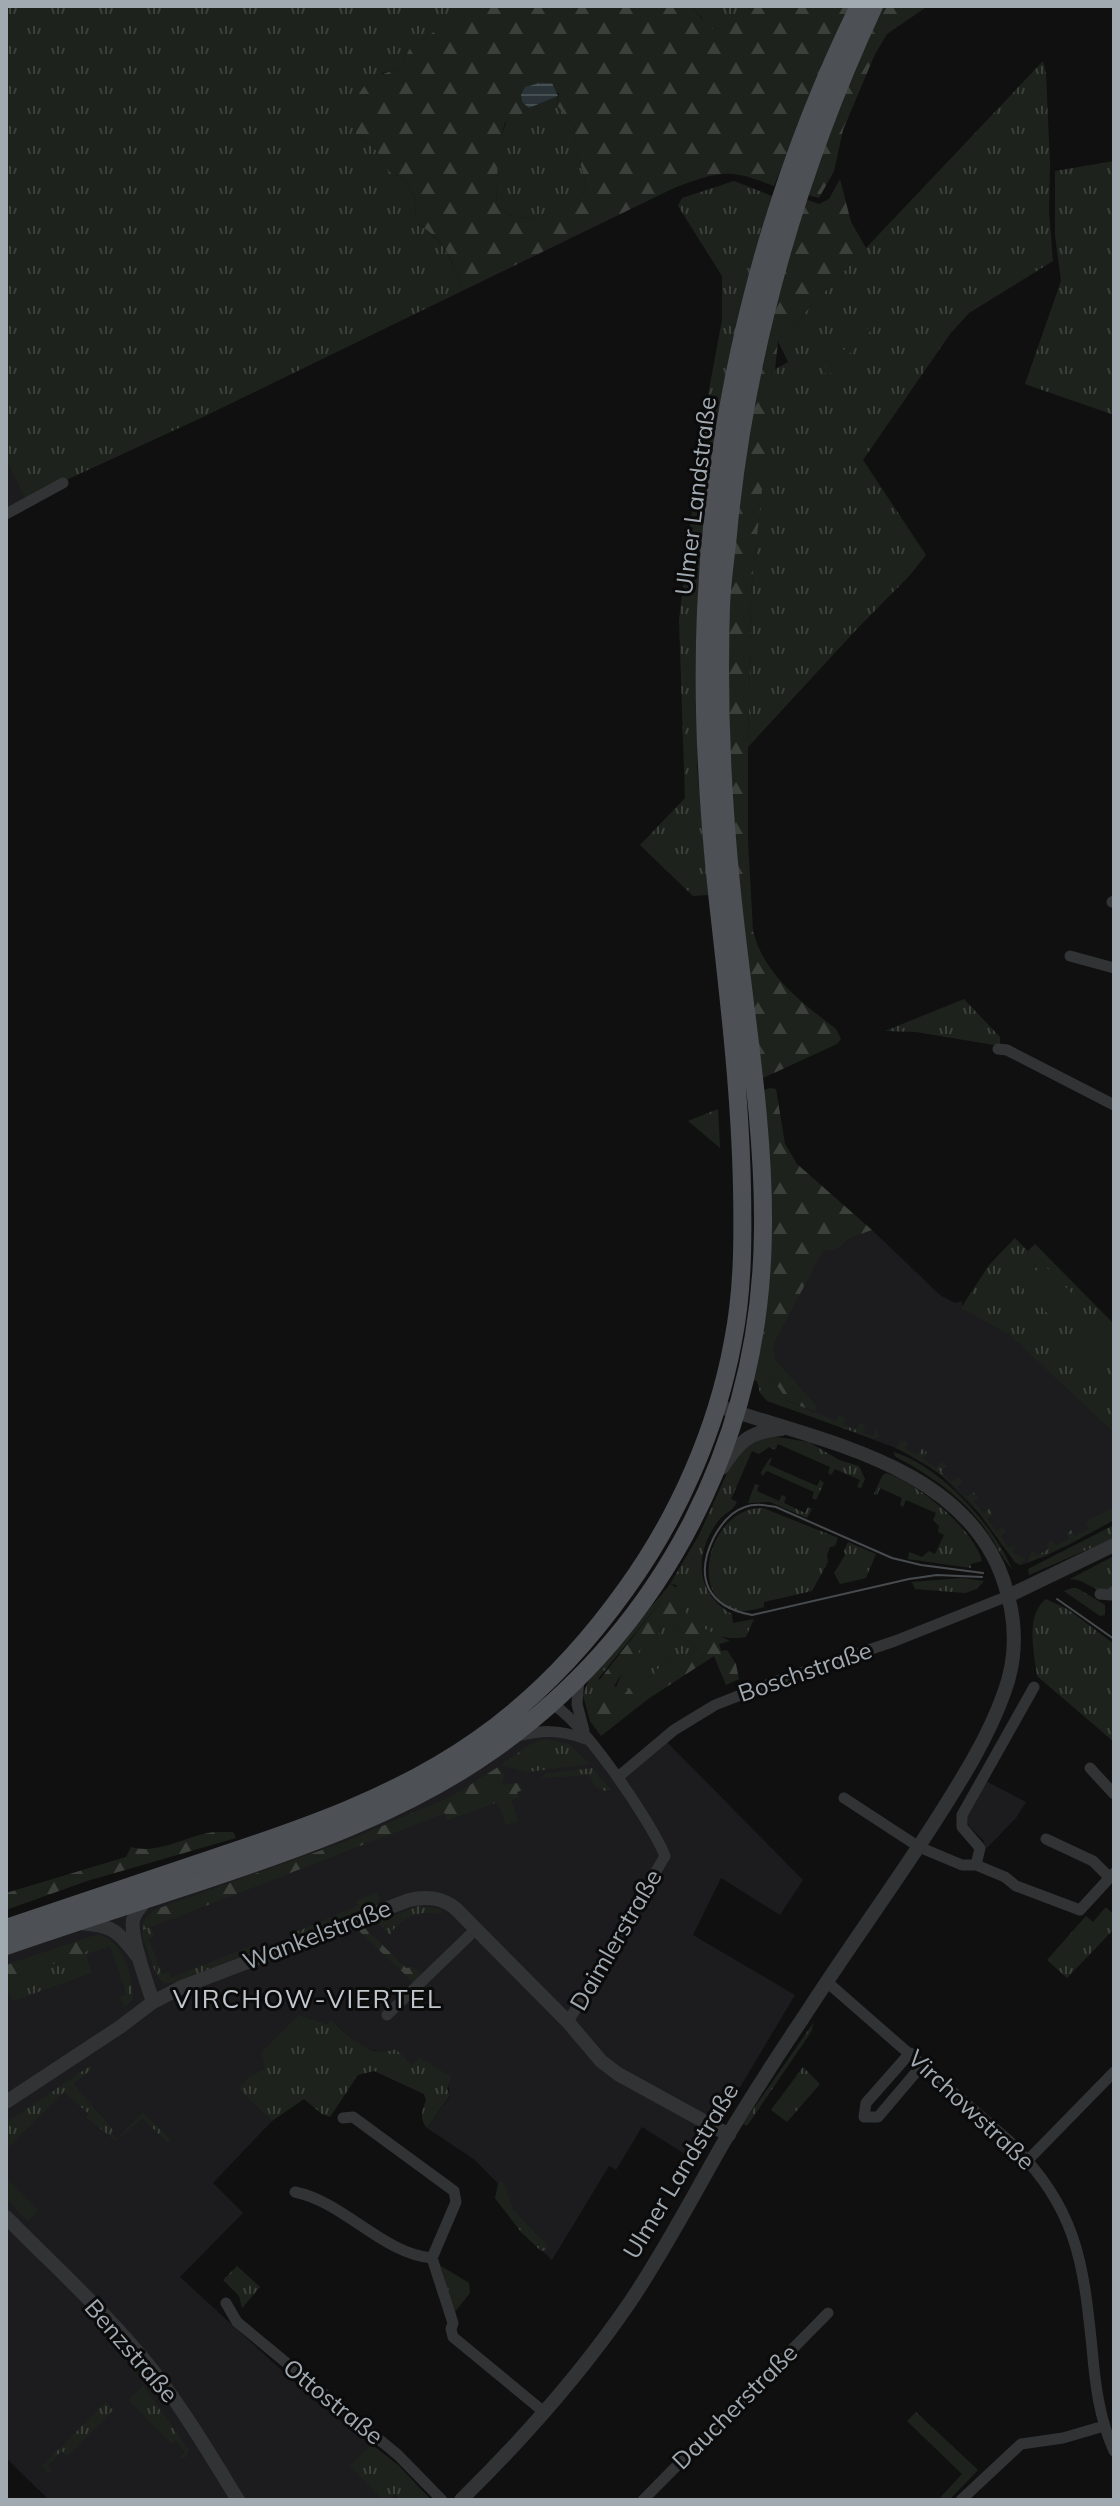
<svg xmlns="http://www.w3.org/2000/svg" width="1120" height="2506" font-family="Mulish,sans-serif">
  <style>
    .built { fill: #1c1c1e }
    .grass { fill: url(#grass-tufts) }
    .forest { fill: url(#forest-firs); fill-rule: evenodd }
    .pitch { fill: #1d231c }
    .water { fill: url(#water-rules) }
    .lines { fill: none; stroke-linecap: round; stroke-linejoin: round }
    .minor { stroke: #313335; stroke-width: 11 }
    .tertiary { stroke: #313335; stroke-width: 14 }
    .primary { stroke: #4d5054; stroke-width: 18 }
    .tram { stroke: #484b4e; stroke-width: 2 }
    .labels { text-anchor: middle; stroke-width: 6; stroke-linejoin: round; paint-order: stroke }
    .street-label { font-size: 24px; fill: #a1a9b1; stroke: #0b0b0c }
    .neighbourhood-label { font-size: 26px; letter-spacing: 2px; fill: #c2c7cd; stroke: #0b0b0c }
  </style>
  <defs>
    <pattern id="grass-tufts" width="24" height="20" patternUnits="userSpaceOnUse" patternTransform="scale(2)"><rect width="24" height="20" fill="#1d231c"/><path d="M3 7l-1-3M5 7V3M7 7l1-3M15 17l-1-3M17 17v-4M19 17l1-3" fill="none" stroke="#3b403b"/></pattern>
    <pattern id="forest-firs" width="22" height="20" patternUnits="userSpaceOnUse" patternTransform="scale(2)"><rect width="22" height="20" fill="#1d231c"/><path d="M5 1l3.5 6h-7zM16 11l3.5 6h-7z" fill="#3b403b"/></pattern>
    <pattern id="water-rules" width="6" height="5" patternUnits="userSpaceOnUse" patternTransform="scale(2)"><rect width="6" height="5" fill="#2a3438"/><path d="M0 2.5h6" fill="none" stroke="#464f52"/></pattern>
  </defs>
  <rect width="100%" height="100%" fill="#101011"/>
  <path class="built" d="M6,460L25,499L6,510Z
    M872,1230L940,1295L955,1303L962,1301V1308L1009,1333L1114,1433V1520L1046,1556L1021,1565L1015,1563L985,1519L938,1472L896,1448L812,1417L817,1406L775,1359L773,1351L776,1340L823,1249L836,1250L850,1238Z
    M547,1730L586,1739L618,1777L663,1738L803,1880L780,1915L721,1878L693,1935L795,1995L696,2161L642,2127L616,2170L609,2166L552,2260L521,2232L495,2198L501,2187L475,2160L427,2128L450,2096L448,2083L412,2066L393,2052H382L361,2047L331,2020L327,2024L299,2015L265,2069L251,2075L239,2088L272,2121L213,2183L243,2213L180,2277L313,2399L398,2465L431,2500H49L6,2458V1946L496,1748Z
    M986,1781L1026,1802L1016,1818L986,1849L983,1840L969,1826L966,1816Z"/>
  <path class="grass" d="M6,6H472L410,48L399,69L382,73L356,134L376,150L389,171L404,179L416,200L415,221C445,243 452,256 462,291L203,417L25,499L6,460Z
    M691,6H756C747,18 727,30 712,29Z
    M1043,61L1046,73L1050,165L1049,212L1053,261L969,313L950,334L863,460L926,555L910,575L856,630L748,747L751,592L774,370L788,362L778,341Z
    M558,96L557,105L575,129C573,150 584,169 587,190C560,212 528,231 497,206C495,186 501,167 493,148L501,137L506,122L515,120L529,108Z
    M1114,161V415L1025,384L1061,281L1055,235V171Z
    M734,181L772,196L743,299L698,607L697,766L708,895L693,896L640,845L685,798L679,620L702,427L722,320V276L678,206L682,198Z
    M964,999L1000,1037V1046L916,1032L885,1031Z
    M718,1109L720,1148L688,1121Z
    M1015,1238L1028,1251L1035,1244L1114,1324V1433L1009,1334L961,1308L989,1265Z
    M757,1357L788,1401L835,1421L839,1415L845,1418L843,1425L857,1430L860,1423L865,1425L863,1433L873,1436L876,1429L879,1436L874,1439L767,1401L760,1393L757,1381L752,1380Z
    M770,1436L809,1442L839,1460L859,1466L865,1479L861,1488L857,1487L860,1480L835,1469L831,1475L828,1473L830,1467L778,1444L775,1450L769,1447L759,1454L752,1451L731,1499L737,1502C733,1511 725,1513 719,1520C694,1552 694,1593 732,1614L733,1623L754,1619L746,1637C727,1641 699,1634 687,1616C681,1607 681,1595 676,1585L670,1584L699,1535L733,1460L749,1443Z
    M906,1441L908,1442L905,1449L918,1455L922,1449L927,1452L923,1459L936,1468L941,1462L946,1466L941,1472L952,1482L958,1477L962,1481L957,1487L967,1497L973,1492L978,1497L973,1502L983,1513L989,1509L993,1514L987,1519L996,1531L1003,1527L1006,1532L1001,1536L1008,1548L1015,1545L1013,1553L1023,1558L1027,1552L1021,1565C1011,1562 980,1511 967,1498C946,1477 923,1460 896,1448L900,1442Z
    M893,1452C941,1466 993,1525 1012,1569C1001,1557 994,1540 984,1527C961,1496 930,1475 896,1457Z
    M770,1458L772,1459L769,1465L817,1486L820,1480L824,1483L816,1500L812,1498L814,1492L767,1471L762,1476L761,1472Z
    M886,1473C917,1483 974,1529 982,1561L971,1564V1568L908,1559L909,1552L922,1557L929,1551L935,1554L944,1535L938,1532L939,1526L933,1520L936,1513L906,1500L903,1507L900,1505L902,1498L880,1488L877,1495L874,1494L882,1476Z
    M755,1484L759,1485L757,1491L779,1501L782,1495L786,1497L784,1503L805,1513L808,1507L812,1509L807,1518L770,1502L748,1503Z
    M1114,1507V1520L1068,1545L1027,1563L1032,1550L1036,1556L1049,1549L1047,1543L1052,1540L1056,1546L1069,1539L1067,1533L1071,1530L1075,1536L1089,1529L1086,1522Z
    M763,1508L838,1538L835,1546L830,1547L827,1555L828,1562L812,1591L764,1602V1607C756,1609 747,1612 739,1611C686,1601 708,1507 763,1508Z
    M1114,1525V1538L1029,1575L1028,1569Z
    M848,1542L876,1554L866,1578L840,1584L834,1573L845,1555L844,1551Z
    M1114,1556V1585L1107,1591C1092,1591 1085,1579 1070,1579Z
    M963,1578L984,1581L977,1589L965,1593L915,1589L912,1582Z
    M1072,1588H1077L1105,1605V1615L1100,1616L1064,1591Z
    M662,1594L661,1601L598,1679L616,1687L622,1673H628L642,1661L638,1651L657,1635L666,1622H670L683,1638L697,1647L696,1652L675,1656L665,1662L651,1676L629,1688L619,1701L599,1702L597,1711L592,1714L590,1721L583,1695L589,1679Z
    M1046,1599L1069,1610L1114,1644V1742L1037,1676C1034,1652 1025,1615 1046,1599Z
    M545,1739L569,1744L589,1764L528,1772L501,1765L531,1744Z
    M592,1768L610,1789L605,1791L595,1787L591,1777L585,1775L542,1778L544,1774Z
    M377,1892L379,1900L376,1904L300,1934L296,1932L358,1906L356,1901Z
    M419,1906L442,1910L441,1914C420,1910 401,1916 390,1935L377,1922Z
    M1106,1907L1114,1915V1929L1067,1978L1047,1960L1086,1916L1093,1922Z
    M150,1927L154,1936L148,1938L162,1974L168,1972L171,1978L252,1946L253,1951L178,1982L164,1983L156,1974L142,1935L143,1930Z
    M99,1935C123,1941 130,1971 133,1994L132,2000L125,2007L120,1998L127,1994L110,1946L86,1954L91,1973L13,2001L10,1994L6,1995V1982C26,1970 96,1956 101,1938Z
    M299,2015L327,2024L331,2020C349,2036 369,2060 396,2049L412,2066L420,2058L451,2077L447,2089L450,2095L427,2128C419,2118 422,2111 426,2100L424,2094L374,2071L358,2075L330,2117L322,2114L304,2099L272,2121L238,2088L251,2075L265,2069L262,2052Z
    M814,2022L811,2032L747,2126L743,2124Z
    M90,2066L92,2069L73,2084L113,2130L111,2133L117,2139L143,2113L170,2139L167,2142L142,2118L116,2141L86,2117L89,2114L64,2092L6,2149V2123Z
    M803,2067L820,2084L787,2122L771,2110Z
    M6,2178L38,2210L28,2221L6,2197Z
    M501,2181L504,2183L513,2210L547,2245V2250L541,2251L521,2232L495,2198L498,2184Z
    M237,2266L260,2287L242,2308L239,2296L223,2280Z
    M441,2266L469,2283L470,2293L454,2313Z
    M143,2386L189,2450L186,2457L180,2458L185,2452L176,2441L172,2444L129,2400Z
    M106,2402L113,2410L67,2456L62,2451L48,2465L52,2470L49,2473L42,2466Z
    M916,2412L978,2470L949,2500H938L962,2474L907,2421Z
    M372,2445L398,2465L431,2500H401L395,2494L389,2500H383L350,2466Z"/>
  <path class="forest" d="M472,6H691L702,19L710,21L712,29C727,30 747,17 756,6H851L825,60L774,186C729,168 719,171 674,188L462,291C452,256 446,243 415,221L416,200L404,179L389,171L376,150L356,134C347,97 364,77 399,69L410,48ZM525,87L559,93L557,105L575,129C573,150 584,169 587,190C560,212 527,231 497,206C495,185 501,167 494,148L501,137L505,122L515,120L529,108L522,102L521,96Z
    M883,6H928L887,34L875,54L843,130L834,171L819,198L808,195L811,183L860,56Z
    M840,179L851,222L866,248L778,341L751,592L748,747V841L753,931C764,975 801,1002 836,1029L841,1039L837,1044L763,1078L746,963L727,752L730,562L751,394L805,199L819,204L829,199Z
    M895,304L832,373L826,375L824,368Z
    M770,1088L776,1089L785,1144L797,1164L872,1230L850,1238L836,1250H823L776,1340L773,1351L775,1359L817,1406L815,1412L788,1401L757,1357L764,1090Z
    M670,1584L681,1590L683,1608L693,1623L730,1641L719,1644L721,1651L727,1650L736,1664L739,1679L726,1685L714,1656L648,1699L601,1736L590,1721L592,1714L597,1711L599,1702L609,1697L614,1701H619L629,1688L651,1676L665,1662L675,1656L696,1652L697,1647L683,1638L670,1622H666L652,1641L638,1651L644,1666L640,1672L634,1676L622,1673L611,1691H604L598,1682L661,1601L662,1594Z
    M498,1767L504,1775L502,1785L518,1783L523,1790L517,1792L519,1797L511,1800L518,1821L506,1825L498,1802L448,1820L445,1813L143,1930L144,1921L154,1910L347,1841L451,1797Z
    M215,1832H233L236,1838L87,1881L6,1910V1893L126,1857L131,1847C160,1855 186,1835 215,1832Z
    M365,1928L406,1968L413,1967L421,1974L413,1982L359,1931Z
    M99,1934L102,1940C88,1959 31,1967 6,1982V1965Z"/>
  <path class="pitch" d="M1043,1264L1076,1298L1054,1320L1021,1286Z
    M1100,1316L1114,1330V1334L1087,1362L1070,1346Z"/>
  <path class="water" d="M540,83H552L558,96L529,108L522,102L521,95L525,87Z"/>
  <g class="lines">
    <path class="minor" d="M6,514L63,483
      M1112,902L1114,901
      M1070,956L1114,968
      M998,1049L1007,1050L1114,1105
      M1100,1594L1110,1595L1114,1591
      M579,1677L577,1704L584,1731
      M549,1702C581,1718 651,1821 665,1856L568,2022
      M513,1737C543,1730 557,1729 586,1739
      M1090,1768L1114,1794
      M618,1777L674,1730L715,1705L771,1683L895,1641L1008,1596
      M844,1798L919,1847L962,1865H976L1005,1877L1016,1886L1080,1910L1114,1873
      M1046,1839L1093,1861L1110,1878
      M976,1865L980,1848L962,1827V1815L1034,1687
      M827,1982L1009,2141C1076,2208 1083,2258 1092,2348C1095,2383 1099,2418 1114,2451
      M387,2015L476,1929
      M910,2053L866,2103L864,2117H878L923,2064
      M343,2118L353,2117L454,2191L456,2202L432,2258
      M1028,2160L1114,2072
      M295,2192C344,2202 383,2254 432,2258L453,2323L451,2329L453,2337L544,2412
      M226,2303L237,2322L398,2455L442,2500
      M643,2500L828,2313
      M961,2500L1021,2444L1063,2438L1104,2426"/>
    <path class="tertiary" d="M722,1468C738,1443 749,1431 781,1429
      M1008,1596L1114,1545
      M147,1899C142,1905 135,1912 133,1920C130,1938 147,1983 153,2002
      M79,1923C111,1925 118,1930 137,1956
      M6,2102L120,2027L153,2002L182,1987L409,1900C427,1896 443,1897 457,1910L568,2022L601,2061L618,2074L729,2135
      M6,2217C56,2268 110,2316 154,2372C185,2412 211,2456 238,2500
      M461,2500C523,2439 581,2374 630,2302C665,2250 694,2194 725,2140C750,2099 776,2058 803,2018C846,1951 893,1887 936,1820C962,1779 988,1738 1004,1693C1018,1656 1016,1616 1003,1579C963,1464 819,1441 718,1406"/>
    <path class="primary" d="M6,1928C73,1905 141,1883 208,1860C302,1829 396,1797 477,1740C536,1699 584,1648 626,1589C678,1517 717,1429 733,1341C743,1291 743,1239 742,1188C740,1089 728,992 717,893C707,799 702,704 706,610C715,402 767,193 859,6
      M6,1946C70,1924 135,1903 199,1882C301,1848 405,1812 493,1750C665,1628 762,1437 763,1227C764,1116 743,1004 732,893C722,798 718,702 721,606C722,578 727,550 729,523C748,341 797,172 874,6"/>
    <path class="tram" d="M982,1577L937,1575L909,1579L752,1615C707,1607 694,1577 714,1537C721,1524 730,1512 745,1507C755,1503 765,1505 776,1507L892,1558L921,1565L983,1573
      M1057,1599L1114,1639"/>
  </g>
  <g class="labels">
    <g class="street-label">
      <text transform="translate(696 496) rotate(-83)" y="8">Ulmer Landstraße</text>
      <text transform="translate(805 1672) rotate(-19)" y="8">Boschstraße</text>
      <text transform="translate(317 1935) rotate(-21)" y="8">Wankelstraße</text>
      <text transform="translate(616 1940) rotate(-60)" y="8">Daimlerstraße</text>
      <text transform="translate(971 2110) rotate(43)" y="8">Virchowstraße</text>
      <text transform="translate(681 2171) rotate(-59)" y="8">Ulmer Landstraße</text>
      <text transform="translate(131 2351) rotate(49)" y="8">Benzstraße</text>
      <text transform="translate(333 2402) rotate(39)" y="8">Ottostraße</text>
      <text transform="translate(735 2407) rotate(-45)" y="8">Daucherstraße</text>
    </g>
    <g class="neighbourhood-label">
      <text x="308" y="2008">VIRCHOW-VIERTEL</text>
    </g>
  </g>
  <rect width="1120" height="2506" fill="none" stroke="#a1a9b1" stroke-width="16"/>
</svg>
